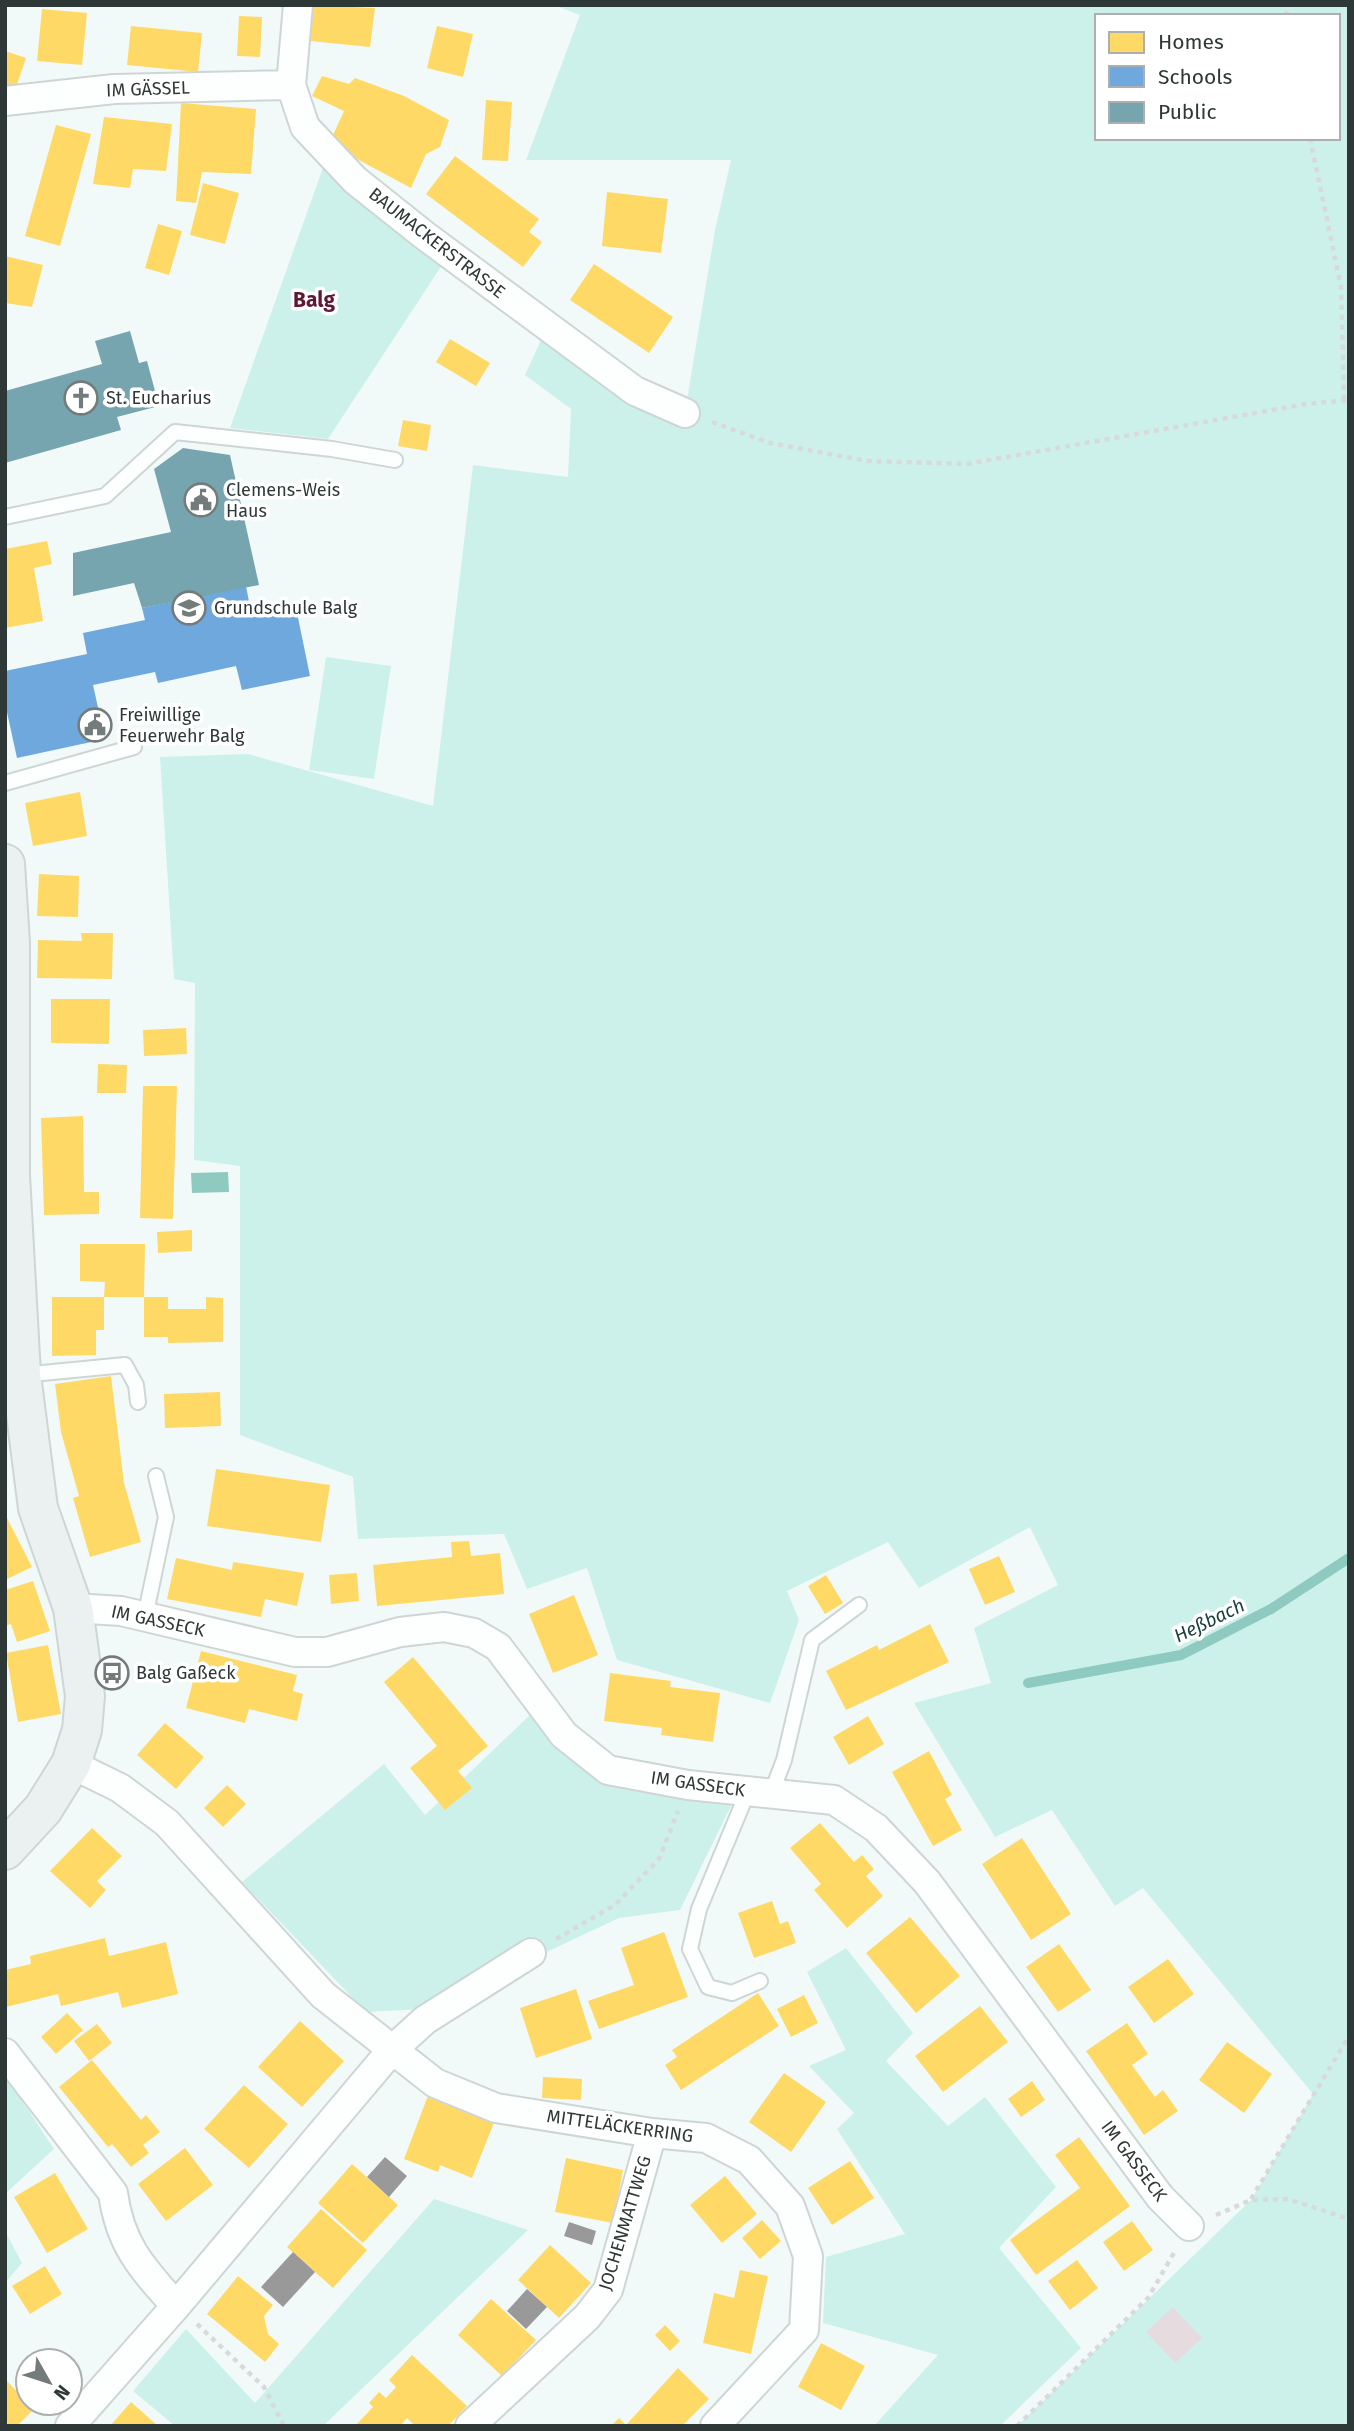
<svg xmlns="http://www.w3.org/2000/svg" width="1354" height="2431" font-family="'Fira Sans',sans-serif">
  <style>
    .green { fill: #ccf1ea; fill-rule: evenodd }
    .water { fill: #8fcac0 }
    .homes { fill: #ffd966 }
    .schools { fill: #6fa8dc }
    .public { fill: #76a5af }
    .industry { fill: #999 }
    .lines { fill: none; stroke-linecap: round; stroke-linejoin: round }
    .stream { stroke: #8fcac0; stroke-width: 10 }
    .building { fill: #e6dcdf }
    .lane-casing { stroke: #ced6d5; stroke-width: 18 }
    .street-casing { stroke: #ced6d5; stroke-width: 32 }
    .secondary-casing { stroke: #ced6d5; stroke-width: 42 }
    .path { stroke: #d8dada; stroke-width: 4.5; stroke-dasharray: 5 5; stroke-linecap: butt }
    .lane { stroke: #fdfefe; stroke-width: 14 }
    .street { stroke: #fdfefe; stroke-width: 28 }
    .secondary { stroke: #eaf1f0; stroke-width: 38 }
    .labels { text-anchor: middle; stroke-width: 7; stroke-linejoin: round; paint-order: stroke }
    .street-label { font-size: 18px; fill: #2e3836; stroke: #fff }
    .poi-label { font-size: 18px; fill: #2e3836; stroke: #fff; text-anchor: start }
    .water-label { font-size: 19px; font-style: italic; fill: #1b413b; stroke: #fff }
    .quarter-label { font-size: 21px; font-weight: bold; fill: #5e1a33; stroke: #fff }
  </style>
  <rect width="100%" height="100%" fill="#f2faf9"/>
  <path class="green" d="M554,5H1349V2426H1017L1251,2200L1313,2094L1143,1888L1115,1906L1052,1810L995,1837L914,1703L991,1683L974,1628L1058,1585L1030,1527L919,1588L888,1542L787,1591L799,1620L770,1703L617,1660L587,1568L527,1589L504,1534L358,1539L353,1477L240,1435V1166L194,1160L195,983L174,979L160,757L248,754L433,806L473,465L568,477L571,409L525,375L547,327L685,412L715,230L731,160H526L580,15ZM1097,16H1338V138H1097Z
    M324,165L442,265L328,439L230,428Z
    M326,657L391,666L374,779L309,770Z
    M531,1714L601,1783L731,1806L680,1910L619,1918L425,2009L366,2012L242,1882L384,1764L425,1815Z
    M846,1948L913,2033L886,2061L948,2126L985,2097L1056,2187L999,2248L1081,2348L1000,2426H874L938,2355L823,2323L826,2257L905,2234L837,2129L854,2113L809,2066L846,2050L807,1972Z
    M5,2075L54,2149L5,2194Z
    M434,2199L528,2230L323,2426H175L133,2391L186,2329L255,2403Z
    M5,2231L22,2263L5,2283Z"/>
  <path class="water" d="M228,1172L229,1192L192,1193L191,1173Z"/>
  <path class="homes" d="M314,5L375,8L370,47L310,41Z
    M42,9L87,13L82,65L37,61Z
    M239,16L262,17L260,57L237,56Z
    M131,26L202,33L198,72L127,65Z
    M437,26L473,34L463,77L427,68Z
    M5,51L26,58L15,90L5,86Z
    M322,76L349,84L355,78L404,96L449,120L440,147L426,154L411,188L329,144L344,111L312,96Z
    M486,100L512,102L508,161L482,160Z
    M181,103L256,109L251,174L202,172L196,203L176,201Z
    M104,117L172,124L166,171L133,169L130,188L93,184Z
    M56,125L91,134L60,246L25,236Z
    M455,156L539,219L529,232L542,242L523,267L426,194Z
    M203,183L239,193L225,244L190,235Z
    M607,192L668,199L661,253L602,246Z
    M158,224L182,231L169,275L145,268Z
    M5,256L43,265L32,307L5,303Z
    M594,264L673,317L649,353L570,300Z
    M450,339L490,363L476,386L436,362Z
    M403,420L431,425L427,451L398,446Z
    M47,541L52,564L34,568L43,621L5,628V549Z
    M80,792L87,836L33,846L25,803Z
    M39,874L79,876L78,917L37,916Z
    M81,933H113L112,979L37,978L38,940L82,941Z
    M51,999H110L109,1044L51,1043Z
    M186,1028L187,1054L144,1056L143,1030Z
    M98,1064L127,1065L126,1093H97Z
    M143,1086H177L173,1219L140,1218Z
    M83,1116L84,1192H99V1214L44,1215L41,1118Z
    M192,1230V1251L158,1253L157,1232Z
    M80,1244H145L144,1297H104L105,1282L80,1281Z
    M52,1297H104V1330H96V1355L52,1356Z
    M144,1297H168V1309H206V1297L223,1298V1342L168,1343V1337H144Z
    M111,1376L124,1483L141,1542L90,1557L73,1498L79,1496L61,1432L55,1384Z
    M220,1392L221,1426L165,1428L164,1394Z
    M216,1469L330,1485L321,1542L207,1526Z
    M5,1514L32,1567L5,1580Z
    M469,1541L471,1556L500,1553L504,1594L377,1606L373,1565L452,1557L451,1542Z
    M999,1556L1015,1592L985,1605L969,1569Z
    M176,1558L232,1570L233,1562L304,1573L297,1606L265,1599L261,1617L167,1599Z
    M357,1573L359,1601L331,1604L329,1575Z
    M826,1575L843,1603L825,1614L808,1586Z
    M33,1581L50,1631L17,1642L11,1624L5,1626V1590Z
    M574,1595L598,1655L553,1673L529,1614Z
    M930,1624L949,1662L846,1710L826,1671L877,1645L879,1650Z
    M48,1645L61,1714L18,1722L6,1653Z
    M201,1651L297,1675L293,1691L303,1694L297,1721L249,1709L245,1723L186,1708Z
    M413,1657L488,1746L458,1771L472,1788L445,1810L410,1768L437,1746L384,1682Z
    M610,1673L671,1681L670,1687L720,1693L713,1742L661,1735L662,1728L604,1721Z
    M868,1716L884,1744L849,1765L833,1737Z
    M165,1723L204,1757L176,1789L137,1755Z
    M929,1751L952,1795L945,1799L962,1830L933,1846L892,1772Z
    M227,1785L246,1804L223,1827L204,1808Z
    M820,1823L854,1862L862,1855L874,1869L866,1876L883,1896L847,1928L814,1890L821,1884L790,1848Z
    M92,1828L122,1856L97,1881L106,1890L90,1908L50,1871Z
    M1022,1838L1071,1914L1031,1940L982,1864Z
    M772,1901L780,1924L788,1921L796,1943L754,1958L738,1913Z
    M910,1917L960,1976L916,2013L866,1953Z
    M664,1932L688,1997L599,2029L588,2001L634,1985L621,1948Z
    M105,1938L109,1956L166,1942L178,1994L122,2008L118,1992L61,2006L58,1994L6,2007L5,1970L31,1964L30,1956Z
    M1059,1944L1091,1990L1058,2012L1026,1967Z
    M1168,1959L1194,1994L1154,2023L1128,1987Z
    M576,1989L592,2039L536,2058L520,2008Z
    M758,1993L779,2026L681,2090L665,2065L677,2057L672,2050Z
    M804,1995L818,2023L791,2037L777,2009Z
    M980,2006L1008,2042L943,2092L915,2056Z
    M67,2013L83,2030L56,2054L41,2037Z
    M300,2021L344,2061L302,2107L258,2067Z
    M1127,2023L1148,2054L1132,2065L1155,2097L1163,2090L1178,2111L1144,2135L1086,2051Z
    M97,2024L112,2043L89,2061L74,2041Z
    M1227,2042L1272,2074L1244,2113L1199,2080Z
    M92,2060L141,2120L146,2115L160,2132L143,2145L149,2153L131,2167L112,2144L108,2147L59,2087Z
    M784,2073L826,2102L791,2152L749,2122Z
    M543,2077L582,2079L581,2100L542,2098Z
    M1032,2081L1045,2100L1021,2117L1008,2099Z
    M244,2085L288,2124L249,2168L204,2129Z
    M429,2093L495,2120L472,2178L440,2165L438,2172L404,2159Z
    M1079,2137L1130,2206L1036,2275L1010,2240L1080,2188L1055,2155Z
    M185,2148L213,2185L166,2221L138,2184Z
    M566,2158L623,2170L613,2223L555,2212Z
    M850,2161L874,2198L832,2225L808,2188Z
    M352,2164L398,2205L363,2243L318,2203Z
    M55,2173L88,2229L47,2253L14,2197Z
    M725,2176L757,2214L722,2243L690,2205Z
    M321,2209L367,2250L333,2288L287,2247Z
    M762,2220L781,2241L760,2259L742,2238Z
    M1132,2221L1153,2250L1124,2271L1103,2242Z
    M550,2245L591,2283L559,2318L518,2280Z
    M1077,2260L1098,2288L1070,2310L1048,2281Z
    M45,2266L62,2294L30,2314L12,2286Z
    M740,2270L768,2276L751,2354L703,2343L714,2293L734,2298Z
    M238,2276L273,2305L264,2316L268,2334L279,2344L265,2362L207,2314Z
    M491,2299L536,2340L502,2376L458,2335Z
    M665,2325L680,2341L670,2351L655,2335Z
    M821,2343L865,2366L841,2410L798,2387Z
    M412,2355L467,2406L448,2426H415L407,2418L400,2426H355L373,2407L369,2403L379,2392L386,2398L396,2387L389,2380Z
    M678,2368L709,2399L682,2426H611L619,2418L626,2425Z
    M5,2379L34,2409L17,2426H10L5,2421Z
    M131,2402L158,2426H110Z"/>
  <path class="schools" d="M246,586L251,612L295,603L310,676L242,690L236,666L158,683L155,672L93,685L105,739L17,758L5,703V671L87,654L83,633L145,620L142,608Z"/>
  <path class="public" d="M130,331L139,363L147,361L159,406L117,417L121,430L5,463V391L102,364L95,341Z
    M183,448L230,455L259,585L142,608L134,583L73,596V553L171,532L154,469Z"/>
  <path class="industry" d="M385,2157L407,2176L389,2197L367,2177Z
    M569,2222L596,2231L592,2245L564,2236Z
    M293,2252L315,2272L283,2307L261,2287Z
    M527,2289L547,2307L526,2329L507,2311Z"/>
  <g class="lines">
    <path class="stream" d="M1028,1683L1181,1655L1271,1609L1349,1558"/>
  </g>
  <path class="building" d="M1173,2307L1202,2338L1175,2363L1146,2332Z"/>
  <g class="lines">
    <defs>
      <path id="lane" d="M5,517L105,496L175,432L332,449L395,460
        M5,783L134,747
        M22,1375L125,1365L136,1385L138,1402
        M145,1617L166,1517L156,1476
        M748,1791L699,1909L690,1949L708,1987L732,1993L760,1981
        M771,1794L784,1760L812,1640L859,1605"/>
      <path id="street" d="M298,5L291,85L305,127L355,180L424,235L635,391L685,413
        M5,101L114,89L291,85
        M73,1608L121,1611L295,1652H327L400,1632L444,1627L474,1633L498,1647L564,1735L608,1770L688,1785L834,1800L876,1828L927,1882L1160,2197L1189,2226
        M71,1764L120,1788L167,1823L323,1995L435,2083L496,2108L652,2133L706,2138L749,2160L790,2206L808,2256L804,2330L715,2426
        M5,2053L113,2193C120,2245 142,2268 176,2306
        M70,2426L176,2306L391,2051L425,2020L531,1953
        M470,2426L587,2317L608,2290L652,2133"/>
      <path id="secondary" d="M5,864L10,943V1175L21,1375L38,1508L73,1608L85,1696L82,1730L71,1764L43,1809L5,1850"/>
    </defs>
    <use href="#lane" class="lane-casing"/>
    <use href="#street" class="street-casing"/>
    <use href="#secondary" class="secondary-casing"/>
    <path class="path" d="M1286,16L1287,5
      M1310,138L1341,287L1344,399
      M712,422L770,443L867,461L967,464L1306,404L1349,400
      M556,1939L615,1905L659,1859L678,1811
      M1251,2199L1349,2036
      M1216,2215L1251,2200L1288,2199L1349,2219
      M197,2324L264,2387L284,2426
      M1017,2426L1148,2298L1175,2251"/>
    <use href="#lane" class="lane"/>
    <use href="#street" class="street"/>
    <use href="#secondary" class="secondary"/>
  </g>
  <defs>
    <symbol id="church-ring" viewBox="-11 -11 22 22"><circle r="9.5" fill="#fff" stroke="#737c7a" stroke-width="1.5"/><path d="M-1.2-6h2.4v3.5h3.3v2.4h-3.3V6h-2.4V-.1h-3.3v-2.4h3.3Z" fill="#737c7a"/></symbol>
    <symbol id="civic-ring" viewBox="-11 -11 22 22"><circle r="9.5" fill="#fff" stroke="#737c7a" stroke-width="1.5"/><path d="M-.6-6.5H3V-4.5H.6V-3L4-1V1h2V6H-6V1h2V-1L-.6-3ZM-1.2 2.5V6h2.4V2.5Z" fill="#737c7a"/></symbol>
    <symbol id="school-ring" viewBox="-11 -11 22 22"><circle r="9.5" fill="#fff" stroke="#737c7a" stroke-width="1.5"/><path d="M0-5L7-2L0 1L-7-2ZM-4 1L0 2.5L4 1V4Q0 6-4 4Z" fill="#737c7a"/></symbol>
    <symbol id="bus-ring" viewBox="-11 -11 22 22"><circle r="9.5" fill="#fff" stroke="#737c7a" stroke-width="1.5"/><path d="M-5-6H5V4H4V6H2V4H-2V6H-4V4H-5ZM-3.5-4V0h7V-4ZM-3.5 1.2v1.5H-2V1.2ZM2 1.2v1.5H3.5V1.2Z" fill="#737c7a"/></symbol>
  </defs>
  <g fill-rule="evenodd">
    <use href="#church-ring" x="62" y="379" width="38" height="38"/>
    <use href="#civic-ring" x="182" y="481" width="38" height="38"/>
    <use href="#school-ring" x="170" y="589" width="38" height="38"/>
    <use href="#civic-ring" x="76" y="706" width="38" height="38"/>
    <use href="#bus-ring" x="93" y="1654" width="38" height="38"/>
  </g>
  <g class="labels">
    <g class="street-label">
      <text transform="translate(148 89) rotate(-2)" y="6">IM GÄSSEL</text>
      <text transform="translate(437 243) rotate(38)" y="6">BAUMACKERSTRASSE</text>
      <text transform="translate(158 1621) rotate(12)" y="6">IM GASSECK</text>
      <text transform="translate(698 1784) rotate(8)" y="6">IM GASSECK</text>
      <text transform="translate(620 2126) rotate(8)" y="6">MITTELÄCKERRING</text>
      <text transform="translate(1134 2161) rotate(53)" y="6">IM GASSECK</text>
      <text transform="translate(625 2223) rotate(-73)" y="6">JOCHENMATTWEG</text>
    </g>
    <g class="poi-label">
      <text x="106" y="404">St. Eucharius</text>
      <text x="226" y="496">Clemens-Weis<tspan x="226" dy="21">Haus</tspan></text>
      <text x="214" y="614">Grundschule Balg</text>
      <text x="119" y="721">Freiwillige<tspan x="119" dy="21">Feuerwehr Balg</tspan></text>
      <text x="136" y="1679">Balg Gaßeck</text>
    </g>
    <g class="water-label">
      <text transform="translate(1209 1620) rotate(-26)" y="7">Heßbach</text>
    </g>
    <g class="quarter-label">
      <text x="314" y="307">Balg</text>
    </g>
  </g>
  <rect width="1354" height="2431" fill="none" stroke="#2e3836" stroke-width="14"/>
  <rect x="1095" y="14" width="245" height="126" fill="#ffffff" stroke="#abafaf" stroke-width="2"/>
  <rect x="1109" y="32" width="35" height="21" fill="#ffd966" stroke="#abafaf" stroke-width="2"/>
  <text x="1158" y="49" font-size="21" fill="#2e3836">Homes</text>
  <rect x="1109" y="66" width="35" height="21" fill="#6fa8dc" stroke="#abafaf" stroke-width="2"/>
  <text x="1158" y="84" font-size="21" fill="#2e3836">Schools</text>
  <rect x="1109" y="102" width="35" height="21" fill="#76a5af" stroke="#abafaf" stroke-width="2"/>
  <text x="1158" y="119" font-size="21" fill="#2e3836">Public</text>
  <g transform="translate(49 2382) rotate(129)"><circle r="33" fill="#ffffff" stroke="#abafaf" stroke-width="2"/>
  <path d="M0-5L12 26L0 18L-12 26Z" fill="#737c7a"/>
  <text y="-10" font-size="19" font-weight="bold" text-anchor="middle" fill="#2e3836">N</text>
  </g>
</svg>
